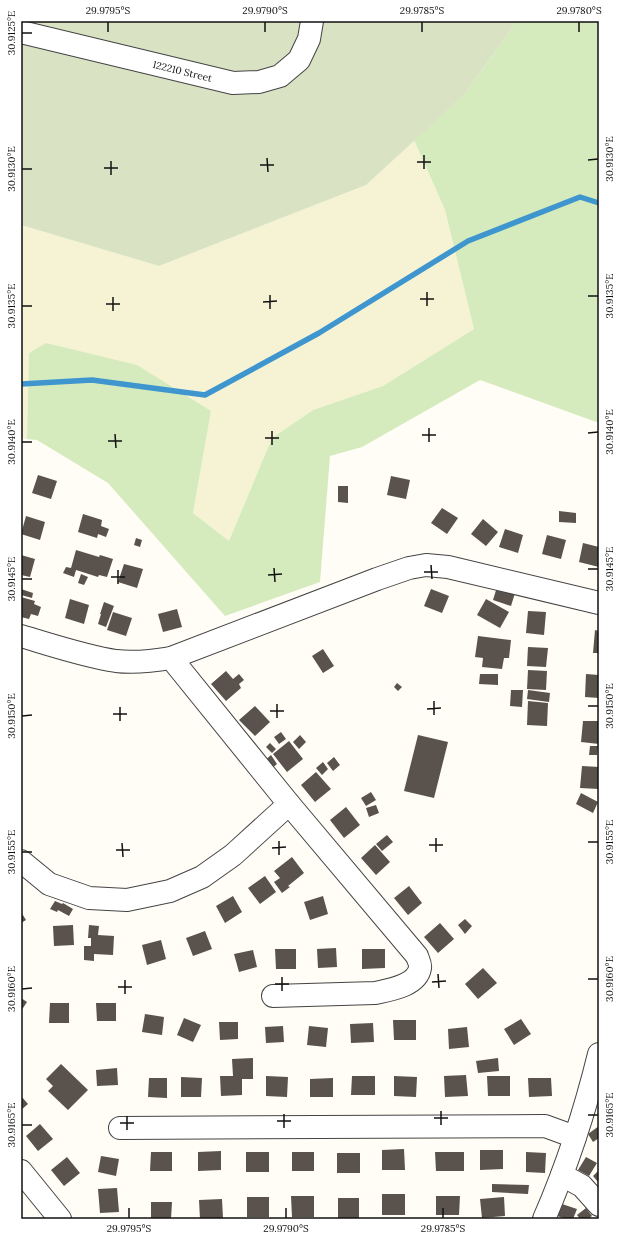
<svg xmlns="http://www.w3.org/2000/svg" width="620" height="1240" font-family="Lora,serif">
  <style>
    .farmland { fill: #f6f3d4 }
    .green { fill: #d5ebbd }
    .cemetery { fill: #d9e3c4 }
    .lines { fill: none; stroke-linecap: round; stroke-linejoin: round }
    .stream { stroke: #3f96cf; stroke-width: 5.5 }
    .building { fill: #5a524d }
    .minor-casing { stroke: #444; stroke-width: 24 }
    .minor { stroke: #fff; stroke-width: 22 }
    .ticks { fill: none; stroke: #111; stroke-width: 1.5 }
    .labels { text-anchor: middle; stroke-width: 4; stroke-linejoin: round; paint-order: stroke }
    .street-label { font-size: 10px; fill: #111; stroke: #fff }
    .neatline { fill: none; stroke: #111; stroke-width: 1.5 }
    .ticks-label { font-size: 10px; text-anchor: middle; fill: #111 }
  </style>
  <rect width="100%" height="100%" fill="#fffdf5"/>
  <path class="farmland" d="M414,140L445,210L474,329L383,386L313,410L272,438L229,541L193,513L211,411L29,352L27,439L21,438V225L159,266L366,185Z"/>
  <path class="green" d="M517,21H599V423L480,380L362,447L330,456L320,582L225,616L108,483L37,440L27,439L29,353L46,343L137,365L211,411L193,513L229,541L272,438L313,410L383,386L474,329L445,210L414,140L465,94Z"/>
  <path class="cemetery" d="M21,21H517L465,94L366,185L159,266L21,225Z"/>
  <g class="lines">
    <path class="stream" d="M21,384L92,380L205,395L319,333L468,241L580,197L599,203"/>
  </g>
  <path class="building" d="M38,475L57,481L51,499L32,493Z
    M391,476L410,480L406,499L387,495Z
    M338,486H348V503L338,502Z
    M442,508L458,518L447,534L431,523Z
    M559,511L576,513V523L559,522Z
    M83,514L102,520L101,526L109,529L106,537L98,534L97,538L78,532Z
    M26,516L45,522L40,540L21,534Z
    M483,519L498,532L486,546L471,534Z
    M505,529L523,535L518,553L499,547Z
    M547,535L566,540L561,559L542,554Z
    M136,538L142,540L140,547L134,545Z
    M583,543L599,547V567L579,562Z
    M76,550L99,557L100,555L113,559L107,577L99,575L98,577L76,570L74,577L63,573L66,567L71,568Z
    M21,555L35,559L30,577L21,575Z
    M124,564L143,569L137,588L118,582Z
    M81,574L88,577L84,585L78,583Z
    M497,587L515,593L511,606L493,600Z
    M21,589L33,593L32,598L21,595Z
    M431,589L449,596L442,613L424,606Z
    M21,597L35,601L34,604L41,607L38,616L31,614L29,619L21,617Z
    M70,599L89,605L84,624L65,618Z
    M486,599L509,612L500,628L477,615Z
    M104,602L114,606L106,627L98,624L101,614H100Z
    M177,609L182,627L163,632L158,614Z
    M528,611L546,612L544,635L526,633Z
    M113,612L132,618L126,636L107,630Z
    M595,630L599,631V653H593Z
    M478,636L511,640L509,658H504L502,669L482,667L483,658L475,657Z
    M528,647L548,648L546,667L527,666Z
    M323,649L334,666L323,673L312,656Z
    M528,670L547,671L546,690L527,689Z
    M226,671L233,679L239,674L244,680L239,684L241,688L226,701L211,684Z
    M480,674H498V685L479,684Z
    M586,674L599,675V698L585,697Z
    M397,683L402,687L398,691L394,687Z
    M511,690H523L522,707L510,706Z
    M528,690L550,693L549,702L527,699Z
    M528,701L548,703L547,726L527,725Z
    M255,706L270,722L255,736L239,720Z
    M583,721H599V744L581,742Z
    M281,732L286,739L279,744L274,737Z
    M300,735L306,742L299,749L293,742Z
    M418,735L448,742L434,798L404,791Z
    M289,741L303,759L287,772L273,754Z
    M270,743L276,749L272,753L266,747Z
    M590,746H598L597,755H589Z
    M271,755L277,764L270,770L263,762Z
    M334,757L340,765L333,771L327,763Z
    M323,762L328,769L322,775L316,768Z
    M582,766L599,767V789L580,788Z
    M316,772L331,789L315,802L301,785Z
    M371,792L376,800L366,806L361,798Z
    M581,793L598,802L593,813L576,804Z
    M376,805L379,813L369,817L366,808Z
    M346,807L360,825L344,838L330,820Z
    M387,835L393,842L382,851L376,844Z
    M375,845L390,862L376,875L361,858Z
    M292,857L304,873L288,886L290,887L282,893L274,882L280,878L274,871Z
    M265,876L276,892L260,904L248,888Z
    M409,886L422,903L408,915L394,898Z
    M233,896L242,912L225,923L216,906Z
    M323,896L328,914L310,920L304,902Z
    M55,901L62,904L63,903L73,909L69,916L58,910L57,912L50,909Z
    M21,912L26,920L21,923Z
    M465,919L472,926L465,934L458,925Z
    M440,923L454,939L438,953L424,937Z
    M73,925L74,945L54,946L53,926Z
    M89,925L99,926L98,935L114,936L113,955L94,954V961L84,960V946H91V938H88Z
    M205,931L212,949L193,956L186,938Z
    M161,940L166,959L147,965L142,945Z
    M336,948L337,967L318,968L317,949Z
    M275,949H296V969H276Z
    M362,949H385V968L362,969Z
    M253,950L257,967L239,972L234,954Z
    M483,968L497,983L478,999L465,984Z
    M21,998L27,1002L21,1011Z
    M50,1003H69V1023H49Z
    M96,1003H116V1021H97Z
    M145,1014L164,1017L162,1035L142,1032Z
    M184,1018L201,1025L193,1042L177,1035Z
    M521,1019L531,1034L514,1045L504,1029Z
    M393,1020H416V1040H394Z
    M219,1022H238V1039L220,1040Z
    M373,1023L374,1042L351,1043L350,1024Z
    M283,1026L284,1042L266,1043L265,1027Z
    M309,1026L328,1028L326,1047L307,1045Z
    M467,1027L469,1047L449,1049L448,1029Z
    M253,1058V1079H242V1095L221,1096L220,1076H233L232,1059Z
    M498,1058L499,1071L478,1073L476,1061Z
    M61,1064L88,1090L68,1110L48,1091L53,1086L46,1079Z
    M117,1068L118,1085L97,1086L96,1070Z
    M466,1075L468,1096L445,1097L444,1076Z
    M266,1076L288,1077L287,1097L266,1096Z
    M352,1076H375V1095H351Z
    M394,1076L417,1077L416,1097L394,1096Z
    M487,1076H510V1096H488Z
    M181,1077L202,1078L201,1097H181Z
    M149,1078H167V1098L148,1097Z
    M333,1078V1097H310V1079Z
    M528,1078H551L552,1096L529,1097Z
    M21,1096L28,1104L21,1110Z
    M40,1124L53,1139L38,1151L26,1136Z
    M599,1126V1138L593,1142L588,1134Z
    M404,1149L405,1170H382V1150Z
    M480,1150H503V1169L480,1170Z
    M221,1151V1170L198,1171V1152Z
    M151,1152H172V1171H150Z
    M246,1152H269V1172H246Z
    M292,1152H314V1171H292Z
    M435,1152H464V1171H436Z
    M526,1152L546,1153L545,1173L526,1172Z
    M337,1153H360V1173H337Z
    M101,1156L119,1159L116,1176L98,1172Z
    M67,1157L80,1173L64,1186L51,1170Z
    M586,1157L597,1163L589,1176L578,1170Z
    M599,1170V1181L598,1182L593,1176Z
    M492,1184L529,1185L528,1194L492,1192Z
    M117,1188L119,1212L100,1213L98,1189Z
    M382,1194H405V1215H382Z
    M291,1196H314V1217H292Z
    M436,1196H460L459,1215H436Z
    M247,1197H269V1217H247Z
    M504,1197L505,1216L482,1218L480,1199Z
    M338,1198H359V1218H338Z
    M222,1199L223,1218L200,1219L199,1200Z
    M151,1202H172L171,1219H151Z
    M562,1204L577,1209L573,1219H566L557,1216Z
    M586,1208L592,1216L588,1219H580L577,1215Z"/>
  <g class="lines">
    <defs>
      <g id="minor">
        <path id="s1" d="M21,32L233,83L259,82L280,76L299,60L309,39L312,21"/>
        <path d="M21,636C52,645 84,656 116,661C134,663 153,661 171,658L377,579L409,568L426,565L448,567L599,603"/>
        <path d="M171,658L289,804L417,956C418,960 421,964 420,968C417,986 389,990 375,993L273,996"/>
        <path d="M21,861L49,884L89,898L127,900L170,891L202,877L233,855L289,804"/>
        <path d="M120,1128L545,1126L575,1137"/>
        <path d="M21,1171L60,1219"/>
        <path d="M562,1175L582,1186L599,1205"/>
        <path d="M544,1219C567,1166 585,1111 599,1054"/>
      </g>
    </defs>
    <use href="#minor" class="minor-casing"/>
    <use href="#minor" class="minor"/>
  </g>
  <path class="ticks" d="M108,22V32M265,22V32M422,22V32M579,22V32M22,33H32M424,155V169M267,158L268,172M588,160L598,159M111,161V175M417,162H431M260,165H274M104,168H118M22,169H32M427,292V306M270,295V309M588,296H598M113,297V311M420,299H434M263,302L277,301M106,304H120M22,306H32M429,428V442M272,431V445M588,433L598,432M115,434L116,448M422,435H436M265,438H279M108,441H122M22,442H32M431,565L432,579M274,568L275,582M588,569H598M118,570V584M424,572H438M268,575L282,574M111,577H125M22,579H32M434,701V715M277,704V718M588,706H598M120,707V721M427,709L441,708M270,711H284M113,714H127M22,716L32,715M436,838V852M279,841V855M588,842H598M122,843L123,857M429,845H443M272,848L286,847M116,850H130M22,852H32M438,974L439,988M282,977V991M588,979H598M125,980V994M432,982L446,981M275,984H289M118,987H132M22,989L32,988M441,1111V1125M284,1114V1128M588,1115H598M127,1116V1130M434,1118H448M277,1121H291M120,1123H134M22,1125H32M129,1208V1218M286,1208V1218M443,1208V1218"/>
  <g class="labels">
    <g class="street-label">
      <text dy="4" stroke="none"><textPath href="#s1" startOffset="166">122210 Street</textPath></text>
    </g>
  </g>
  <rect width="620" height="1240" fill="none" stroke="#ffffff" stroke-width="44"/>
  <rect x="22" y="22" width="576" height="1196" class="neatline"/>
  <g class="ticks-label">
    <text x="108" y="14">29.9795°S</text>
    <text x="265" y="14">29.9790°S</text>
    <text x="422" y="14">29.9785°S</text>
    <text x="579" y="14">29.9780°S</text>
    <text transform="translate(11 33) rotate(-90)" y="4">30.9125°E</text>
    <text transform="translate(609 159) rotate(-90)" y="4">30.9130°E</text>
    <text transform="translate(11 169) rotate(-90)" y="4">30.9130°E</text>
    <text transform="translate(609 296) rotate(-90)" y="4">30.9135°E</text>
    <text transform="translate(11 306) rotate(-90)" y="4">30.9135°E</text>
    <text transform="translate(609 432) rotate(-90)" y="4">30.9140°E</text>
    <text transform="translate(11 442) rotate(-90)" y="4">30.9140°E</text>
    <text transform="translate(609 569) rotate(-90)" y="4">30.9145°E</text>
    <text transform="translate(11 579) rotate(-90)" y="4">30.9145°E</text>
    <text transform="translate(609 706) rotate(-90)" y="4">30.9150°E</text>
    <text transform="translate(11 716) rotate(-90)" y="4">30.9150°E</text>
    <text transform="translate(609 842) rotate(-90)" y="4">30.9155°E</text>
    <text transform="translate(11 852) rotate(-90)" y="4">30.9155°E</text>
    <text transform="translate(609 979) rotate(-90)" y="4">30.9160°E</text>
    <text transform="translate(11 989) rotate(-90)" y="4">30.9160°E</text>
    <text transform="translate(609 1115) rotate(-90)" y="4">30.9165°E</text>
    <text transform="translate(11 1125) rotate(-90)" y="4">30.9165°E</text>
    <text x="129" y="1232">29.9795°S</text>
    <text x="286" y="1232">29.9790°S</text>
    <text x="443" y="1232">29.9785°S</text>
  </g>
</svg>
